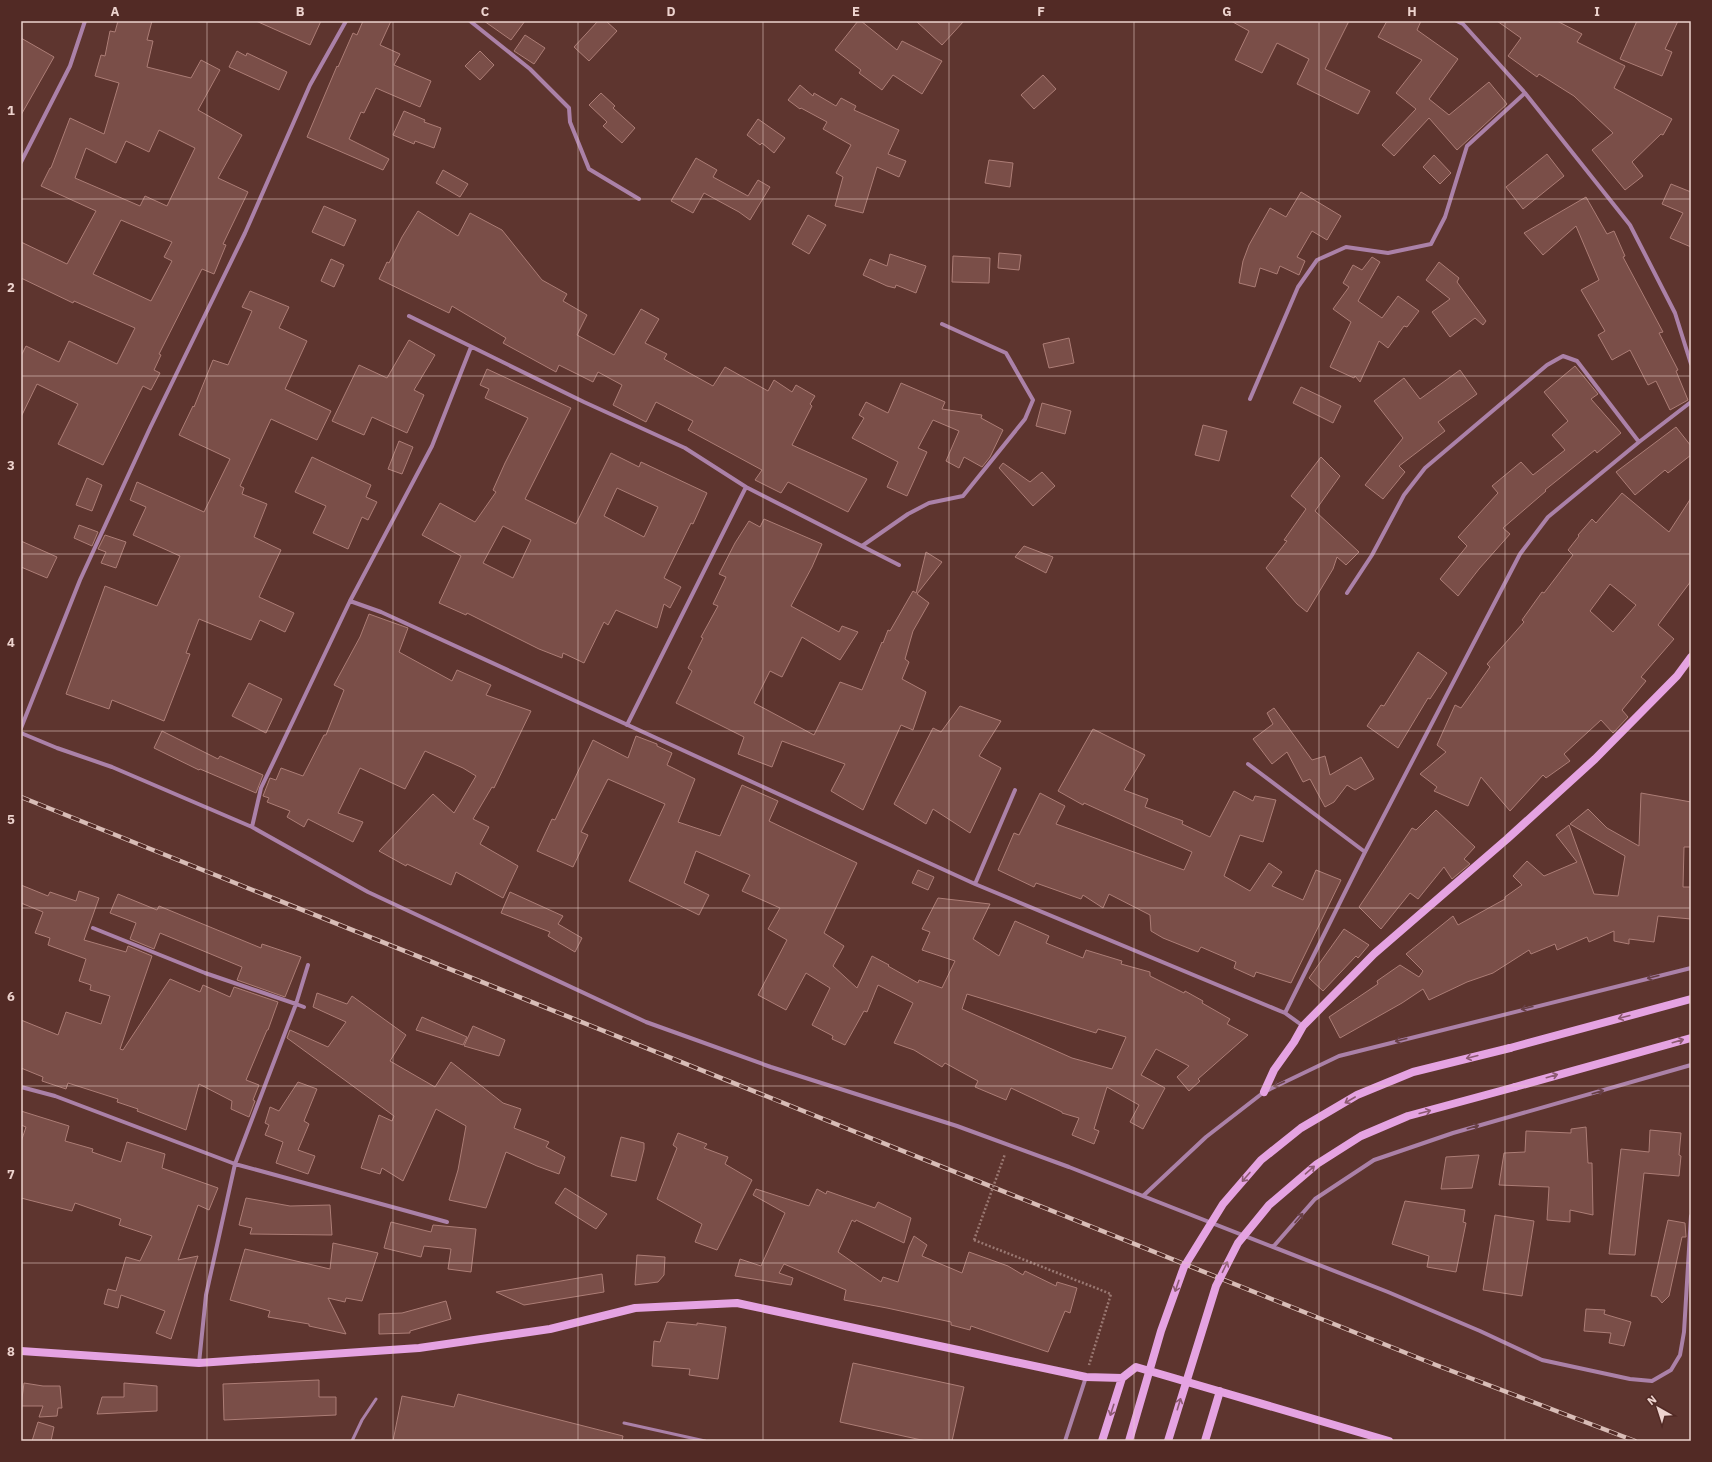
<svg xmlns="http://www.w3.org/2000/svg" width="1712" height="1462" font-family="'IBM Plex Sans',sans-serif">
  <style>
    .building { fill: #7a4e48; stroke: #ac7d76; fill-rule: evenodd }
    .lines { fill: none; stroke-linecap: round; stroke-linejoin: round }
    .path { stroke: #9a7872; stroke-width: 2.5; stroke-dasharray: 2 2; stroke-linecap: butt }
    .lane { stroke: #ab81a8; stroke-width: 3 }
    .street { stroke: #ab81a8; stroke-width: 4 }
    .secondary { stroke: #e5a3e2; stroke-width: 8 }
    .rail-casing { stroke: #d8bcb6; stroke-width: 4.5 }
    .rail { stroke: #522a25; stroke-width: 3; stroke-dasharray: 9; stroke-linecap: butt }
    .path-bridge { stroke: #9a7872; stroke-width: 2.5; stroke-dasharray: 2 2; stroke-linecap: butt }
    .secondary-bridge { stroke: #e5a3e2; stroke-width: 8 }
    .oneway { stroke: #684046 }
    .oneway2 { stroke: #8d5a71 }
    .grid { fill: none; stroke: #edd3ce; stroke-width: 1; stroke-opacity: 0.55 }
    .neatline { fill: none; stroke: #edd3ce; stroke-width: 1.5 }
    .grid-label { font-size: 13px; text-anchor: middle; font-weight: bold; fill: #edd3ce }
  </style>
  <rect width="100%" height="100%" fill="#5e352f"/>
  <path class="building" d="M118,21H152L147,40L153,41L147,67L191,78L201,60L220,70L198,110L242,135L218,178L248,192L223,244L226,245L214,274L202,269L159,354L161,355L154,370L160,373L151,390L143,386L103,465L58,444L78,404L37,384L21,417V356L26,346L59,362L69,341L117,364L135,328L74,301L73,303L21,278V242L67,264L96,211L41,186L50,168H51L70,118L104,134L119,83L95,76L101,55L105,56L110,31L115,32ZM159,130L195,148L167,206L145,196L140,206L75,178L86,148L116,163L126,141L149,152ZM121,220L172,242L164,257L172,261L151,301L93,274Z
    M256,21H321L310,45Z
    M363,21H391L380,45L400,54L394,65L431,81L420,107L376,88L364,113L361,112L349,139L389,159L383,170L307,137L337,66L338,67L353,33L357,35Z
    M484,21H525L511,40Z
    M598,21H606L617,31L589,61L574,47Z
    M858,21H861L897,50L902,41L942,61L922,94L893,75L882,90L859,73L861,70L835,50Z
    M916,21H964L942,45Z
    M1231,21H1349L1325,69L1370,91L1358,114L1297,84L1309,59L1277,43L1262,73L1235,60L1249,31Z
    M1387,21H1421L1417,30L1458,59L1429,99L1449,115L1489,82L1507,104L1457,150L1429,118L1394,156L1382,145L1416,109L1396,93L1422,60L1378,37Z
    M1497,21H1557L1582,34L1577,42L1625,66L1614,88L1672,119L1663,135L1661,134L1632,162L1643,176L1625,190L1592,150L1613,133L1574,96L1539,74L1537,77L1508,56L1521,38Z
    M1637,21H1678L1665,49L1672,52L1662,76L1620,59Z
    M525,35L545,48L534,64L514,51Z
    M21,38L54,57L21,115Z
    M237,51L246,56L247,53L287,72L279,90L229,67Z
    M480,51L494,65L480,80L465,66Z
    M1043,75L1056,89L1034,109L1021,95Z
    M800,85L813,96L814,93L836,106L841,98L856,106L854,110L899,130L888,154L906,161L899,177L877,167L863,213L835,206L843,177L836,173L851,145L823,129L827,122L801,108L800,109L788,100Z
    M601,93L615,106L613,108L635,128L622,143L603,126L607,122L589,105Z
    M404,111L425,120L424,122L441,128L434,148L415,141L414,144L393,135Z
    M758,119L785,138L774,153L762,143L760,145L747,135Z
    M1547,154L1564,176L1523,209L1506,187Z
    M1434,155L1451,173L1440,184L1423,167Z
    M696,158L717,170L713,177L748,196L758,180L770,187L750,220L739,212L704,193L693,213L671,201Z
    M989,160L1013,163L1010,187L985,183Z
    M443,170L468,184L460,197L436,183Z
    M1671,184L1691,192V247L1670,238L1683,213L1662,204Z
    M1301,192L1341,216L1327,240L1312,231L1297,257L1305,261L1299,275L1280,266L1277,274L1260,268L1255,287L1239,283L1243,261L1249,245L1270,208L1286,217Z
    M1586,197L1607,234L1614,231L1625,256L1623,257L1663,332L1659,333L1678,370L1676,371L1688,400L1670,410L1656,381L1648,385L1630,350L1612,360L1598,335L1605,331L1581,290L1599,280L1576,226L1543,255L1524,233Z
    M324,206L356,220L344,246L312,232Z
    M418,211L458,236L470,213L502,230L542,280L567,294L563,301L587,315L577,335L614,355L641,309L659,319L645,343L667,354L664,359L713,386L725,367L768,391L774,380L792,392L796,385L815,396L810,404L812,406L792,445L867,479L848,512L788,482L781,493L755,480L762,470L688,430L693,421L656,402L646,422L613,405L622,385L598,372L593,382L559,365L556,372L503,343L506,338L452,306L449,313L379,279L387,262L389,263L402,237Z
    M808,215L826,225L809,254L792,244Z
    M999,253L1021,255L1019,270L998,268Z
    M890,254L926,266L916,293L896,285L895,288L887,286L863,275L870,259L887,266Z
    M953,256L990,258L989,283L952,282Z
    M1372,257L1380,262L1358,301L1382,318L1398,296L1419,311L1407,327L1404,326L1388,348L1379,341L1360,382L1355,376L1354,378L1330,367L1351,322L1333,309L1349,287L1343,283L1353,265L1362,270Z
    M331,259L344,265L334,287L321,281Z
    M1439,262L1459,278L1457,282L1486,321L1483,325L1475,318L1450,337L1432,312L1450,299L1426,280Z
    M250,291L289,307L279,328L307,341L285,389L331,411L317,440L271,419L240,486L244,488L242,494L267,504L254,537L281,550L259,597L294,613L285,632L260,620L251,640L199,619L186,653L190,654L164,721L112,700L109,709L66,694L105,586L157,606L180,556L133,535L146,507L130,500L137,482L204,512L230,459L179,435L193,406L194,407L213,360L228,365L252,311L242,307Z
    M1069,338L1074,363L1049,368L1043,344Z
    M409,340L435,355L414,390L424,395L407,433L372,417L364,435L332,421L359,365L387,378Z
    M1575,366L1598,394L1591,399L1621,433L1597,453L1595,450L1545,490L1546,491L1503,528L1510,534L1479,569L1458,596L1440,579L1467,546L1458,537L1498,493L1492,486L1521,462L1533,475L1565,450L1552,435L1568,421L1544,392Z
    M487,369L571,408L525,499L576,524L611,453L639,467L641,462L707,493L693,524L691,523L664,578L681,587L670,608L664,604L657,628L616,610L608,625L604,622L584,663L563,653L562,658L539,649L467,613L466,615L439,603L461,556L422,535L440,503L475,522L496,492L493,490L505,463L528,418L485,398L489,389L480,385ZM617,488L658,507L644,537L604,516ZM503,526L531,540L513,578L483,563Z
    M1460,370L1477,394L1438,422L1445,431L1399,466L1405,472L1383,499L1365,485L1403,438L1374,401L1404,378L1420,399Z
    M901,383L945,402L942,409L982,415L981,418L1003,430L990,457L982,467L964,457L959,468L946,461L959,431L933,420L918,448L927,452L907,496L887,487L898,462L852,438L864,418L859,415L866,402L888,413Z
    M1301,387L1341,406L1333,423L1293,403Z
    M1042,403L1071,411L1065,434L1036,426Z
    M1203,425L1227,431L1219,461L1195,455Z
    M1676,427L1691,446V455L1668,473L1665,470L1635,495L1616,472Z
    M399,441L413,447L402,474L388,469Z
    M312,457L371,485L366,497L377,502L368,520L362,517L348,549L313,533L326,506L295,492Z
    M1321,457L1340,476L1315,511L1359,552L1346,565L1337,557L1333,569L1307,612L1297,604L1266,568L1287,541L1284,540L1306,509L1291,496Z
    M1003,463L1030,482L1042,472L1055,486L1033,506L999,468Z
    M87,478L102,485L92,511L76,505Z
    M1622,493L1669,532L1691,498V581L1658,625L1674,639L1641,677L1646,681L1622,710L1628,717L1613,733L1601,720L1564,754L1570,761L1546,778L1543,775L1510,811L1481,777L1468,806L1434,791L1437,787L1420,774L1446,752L1437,745L1455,705L1461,708L1490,667L1487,664L1524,622L1522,620L1542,592L1544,593L1573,555L1568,550L1579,536L1578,535L1592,519L1596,523ZM1610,584L1636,605L1613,632L1590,611Z
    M764,519L822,544L812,567L791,606L839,632L842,626L858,632L840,660L802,637L782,677L770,671L754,703L814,735L840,682L862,690L882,642L883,643L888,630L890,631L913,591L916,593L926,552L942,562L917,594L929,603L913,631L905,659L909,662L902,679L926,692L913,730L901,725L863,810L831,791L845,764L782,741L772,767L738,754L744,737L676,703L692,671L688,668L703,638L701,637L718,606L713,604L726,577L719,574L735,543L749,521L760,527Z
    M79,525L98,532L92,546L74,538Z
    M105,535L126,542L116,568L101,563L106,552L98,549Z
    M21,541L57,557L47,578L21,567Z
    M1024,546L1053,557L1046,573L1015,557Z
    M369,614L408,628L399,652L452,681L457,670L491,685L486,695L531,711L494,788L492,787L473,819L489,827L480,844L518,866L503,898L456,872L451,885L407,864L406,866L379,851L433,794L454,813L476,776L463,768L425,751L405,789L360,768L338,813L363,822L353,842L308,819L304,827L287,817L290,811L267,802L269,798L263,796L270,778L276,780L281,768L303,776L324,735H326L344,690L334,685L360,637Z
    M1418,652L1447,673L1430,699L1428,698L1398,748L1367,726L1381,705L1384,706Z
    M249,683L282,699L266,733L232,716Z
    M960,706L1001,721L979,756L1001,768L970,833L933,809L926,824L894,804L933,728L941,732Z
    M1274,708L1312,760L1325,756L1330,775L1361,757L1374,779L1355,790L1347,785L1334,802L1325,807L1310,779L1303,782L1287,752L1272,764L1253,739L1273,724L1267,713Z
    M1093,729L1145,755L1124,790L1148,799L1145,807L1183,821L1182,824L1210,837L1234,791L1253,801L1255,796L1276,800L1263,842L1240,835L1224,876L1250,891L1269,863L1282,872L1272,886L1303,900L1316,870L1341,880L1291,983L1256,972L1254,977L1234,968L1236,962L1201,947L1198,952L1163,938L1151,931L1150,915L1109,894L1103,908L1083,895L1081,899L1036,883L1034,887L998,870L1014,833L1019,835L1040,793L1065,806L1056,824L1184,870L1192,852L1084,803L1083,805L1058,791Z
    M162,731L218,759L220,756L263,775L256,793L200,769L199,770L154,748Z
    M636,736L657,744V746L672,753L667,765L695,779L678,822L720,836L742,785L778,801L769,821L857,863L824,933L844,946L833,966L857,988L872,956L889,965L888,966L918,983L919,980L942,988L955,961L922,950L930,932L922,929L938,898L990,904L973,939L999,956L1015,921L1049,936L1046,943L1083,958L1086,950L1122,961L1121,964L1150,972V976L1184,993L1185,991L1203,1001L1202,1003L1230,1019L1227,1024L1248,1035L1198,1079L1200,1081L1189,1091L1177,1077L1189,1066L1156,1049L1141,1075L1165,1088L1143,1129L1130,1122L1139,1105L1107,1087L1094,1129L1099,1131L1094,1144L1072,1135L1079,1118L1062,1113V1112L1011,1088L1006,1100L975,1087L978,1081L945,1063L942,1067L914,1050L894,1043L913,1003L878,985L867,1012L864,1011L845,1045L832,1039L833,1036L812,1025L830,988L806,973L786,1010L758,995L787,940L768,929L780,908L742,891L750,875L696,851L684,883L709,895L699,915L629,881L665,804L608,779L581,832L588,835L573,867L537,851L552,819L555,820L593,740L628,758ZM967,994L1096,1033L1098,1029L1126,1037L1112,1069L1072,1058L962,1009Z
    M1641,793L1691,802V847H1684L1683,887H1691V919L1658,916L1654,942L1629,939V944L1614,941V931L1589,942L1587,937L1557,950L1555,944L1531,954L1529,950L1493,973L1467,982L1429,1000L1423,989L1402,1003L1340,1038L1329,1017L1378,984L1377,981L1400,965L1419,977L1423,971L1406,954L1453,916L1458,925L1505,899V897L1522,885L1513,876L1527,861L1544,876L1577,862L1556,835L1569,825L1594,894L1618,896L1625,856L1570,824L1588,809L1607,828L1639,846Z
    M1436,810L1475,847L1464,859L1470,864L1452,879L1444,867L1418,899L1410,893L1381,929L1359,907L1412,828L1416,830Z
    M918,870L934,877L928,890L912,883Z
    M21,885L48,896L50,892L76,901L79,891L99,898L84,940L126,952L128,946L152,956L120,1049L123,1050L170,979L200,992L203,985L230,997L234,987L278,1002L268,1030H267L246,1080L259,1085L253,1100L255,1101L249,1117L231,1109L232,1101L199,1084L186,1130L137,1111L138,1109L117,1102L118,1099L68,1083L66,1089L42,1081L43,1077L21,1068V1020L58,1035L66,1012L101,1024L110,996L90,990L91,985L79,981L86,959L48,945L50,938L35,933L43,912L21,903Z
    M510,892L563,916L558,924L582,938L575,952L548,936L550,932L501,913Z
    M118,894L157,910L159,906L261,948L262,944L301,957L285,997L237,980L242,967L160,933L154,949L130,939L136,923L110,913Z
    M1344,929L1369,945L1358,958L1356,956L1323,991L1309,978Z
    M317,993L347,1004L352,996L406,1035L390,1061L435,1087L451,1062L503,1103L521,1109L514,1128L549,1142L546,1147L565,1157L559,1174L537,1166L506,1152L486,1208L449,1200L458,1170L466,1126L436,1109L403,1181L382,1168L380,1174L361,1168L379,1115L392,1121L394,1116L287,1038L290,1030L328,1047L346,1022L313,1007Z
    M422,1017L467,1037L463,1045L416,1030Z
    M473,1026L505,1040L499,1056L464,1046Z
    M298,1082L317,1089L304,1121L309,1124L298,1150L315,1156L308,1174L276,1163L283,1142L265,1135L269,1125L265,1123L270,1107L279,1111Z
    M21,1111L69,1126L65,1141L93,1149L92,1152L121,1162L127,1142L165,1154L162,1168L218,1188L209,1210L198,1205L178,1260L198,1256L171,1339L156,1333L165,1311L121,1295L118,1308L104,1304L108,1289L116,1291L126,1257L140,1261L152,1236L119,1225L121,1219L75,1203L72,1211L21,1198V1142L26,1127L21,1125Z
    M1586,1127L1588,1163H1592L1593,1215L1570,1210V1222L1547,1220L1549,1187L1499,1185L1504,1153L1525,1152L1526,1131L1571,1133V1129Z
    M1650,1130L1681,1133L1679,1155L1681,1156L1679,1176L1644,1173L1635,1255L1609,1254L1621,1149L1649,1152Z
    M678,1133L707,1144L704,1148L728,1157L725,1164L752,1180L717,1250L695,1242L702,1224L657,1199L677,1148L673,1145Z
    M621,1137L644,1143V1149L636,1181L611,1176Z
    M1479,1155L1472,1188L1441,1189L1446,1157Z
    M565,1188L607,1214L596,1229L555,1203Z
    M756,1189L809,1206L817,1189L826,1194L827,1191L875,1208L878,1202L911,1218L904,1243L856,1220L855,1222L852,1220L838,1252L881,1282L883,1277L898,1282L909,1247L914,1236L927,1245L922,1256L962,1273L969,1252L1008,1266L1023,1275L1025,1271L1056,1286L1057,1282L1077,1288L1070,1313L1065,1311L1048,1352L971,1326L970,1330L951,1325V1322L887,1308L844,1300L846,1290L784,1264L779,1273L793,1278L791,1285L735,1276L740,1259L761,1266L785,1213L753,1195Z
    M246,1198L290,1206L330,1205L332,1235L250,1234L252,1228L239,1225Z
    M1405,1201L1465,1210L1463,1222L1466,1223L1456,1272L1427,1267L1429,1256L1392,1244Z
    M1495,1215L1534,1221L1522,1296L1483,1290Z
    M1668,1220L1685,1223L1686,1237H1682L1669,1296L1662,1303L1657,1297L1651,1296Z
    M391,1222L431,1232L433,1225L476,1229L471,1272L448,1269L451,1249L424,1246L421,1257L384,1248Z
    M333,1243L378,1253L362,1301L346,1298L345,1302L328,1298L346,1334L309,1326V1324L268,1317L270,1311L230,1300L245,1249L330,1269Z
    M637,1255L665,1257L664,1275L658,1282L635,1285Z
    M602,1274L604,1292L524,1305L496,1292Z
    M446,1301L451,1319L410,1331V1333L379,1334V1314L402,1313Z
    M1586,1309L1605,1310L1604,1314L1631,1322L1624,1346L1609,1343L1611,1333L1584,1331Z
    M667,1322L697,1325V1323L726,1327L718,1379L689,1375L690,1369L652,1366L654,1341L660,1342Z
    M853,1363L964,1387L952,1441H926L840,1422Z
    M319,1380V1397H336V1415L224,1420L223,1384Z
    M24,1383L43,1386H60L62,1408H58L57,1416L39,1417L43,1406H21Z
    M124,1383L157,1386V1411L97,1414L102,1397H124Z
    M458,1394L623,1436L622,1441H393L402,1396L454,1407Z
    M38,1422L54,1427L51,1441H32Z"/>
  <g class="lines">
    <path class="path" d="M974,1240L1111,1294L1089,1365"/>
    <path class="lane" d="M624,1423L705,1441
      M352,1441L362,1420L376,1399"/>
    <path class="street" d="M470,21L530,69L569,108L570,122L589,169L639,199
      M1457,21L1463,24L1525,93L1630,225L1675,313L1691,364
      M21,162L70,66L85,21
      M409,316L584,402L685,448L746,487L899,565
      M1250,399L1298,287L1317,260L1346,247L1388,253L1431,244L1445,217L1467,146L1525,93
      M862,546L908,514L929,503L963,496L1025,419L1033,400L1006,353L942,324
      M1347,593L1372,555L1404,495L1425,468L1547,365L1563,356L1577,361L1639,442
      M350,601L432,446L471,347
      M627,725L746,487
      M21,728L80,580L150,428L245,233L310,85L346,21
      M21,733L57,748L112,767L252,827L261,788L350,601L381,612L975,884L1285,1013L1303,1026
      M1248,764L1365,852
      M252,827L368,892L646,1022L771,1067L957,1126L1069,1167L1388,1292L1480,1331L1542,1360L1630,1379L1652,1381L1671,1370L1680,1355L1684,1332L1691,1216
      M975,884L1015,790
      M93,928L205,973L296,1004L308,965
      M1285,1013L1365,852L1520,554L1548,517L1639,442L1691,402
      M21,1087L55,1096L235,1164L447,1222
      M1143,1196L1206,1137L1264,1092L1339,1056L1691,968
      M1273,1247L1315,1199L1374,1160L1453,1133L1691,1065
      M199,1363L206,1295L235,1164L296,1004L304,1007
      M1065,1441L1086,1377"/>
    <path class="secondary" d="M1510,1048L1691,999
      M1515,1087L1691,1038
      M1264,1092L1274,1070L1294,1042L1303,1026L1374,954L1507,839L1595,759L1677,676L1691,657
      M21,1351L199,1363L419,1348L550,1329L635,1308L737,1303L1086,1377L1122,1378L1136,1367L1389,1441
      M1102,1441L1122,1378
      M1205,1441L1220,1391"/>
    <defs>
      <path id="rail" d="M21,797L1436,1365L1635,1441"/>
    </defs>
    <use href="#rail" class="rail-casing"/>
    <use href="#rail" class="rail"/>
    <path class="path-bridge" d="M974,1240L1005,1154"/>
    <path class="secondary-bridge" d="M1129,1441L1161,1331L1184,1267L1223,1204L1261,1160L1301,1128L1357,1095L1413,1072L1510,1048
      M1168,1441L1216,1286L1238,1243L1269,1205L1317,1164L1361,1136L1408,1116L1515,1087"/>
  </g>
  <defs><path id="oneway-shaft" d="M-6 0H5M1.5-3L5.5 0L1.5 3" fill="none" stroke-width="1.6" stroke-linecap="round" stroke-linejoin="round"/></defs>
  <g class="oneway">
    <use href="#oneway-shaft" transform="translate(1653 977) rotate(166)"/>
    <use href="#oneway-shaft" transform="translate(1527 1008) rotate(166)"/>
    <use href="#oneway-shaft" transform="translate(1401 1040) rotate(166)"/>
    <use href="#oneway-shaft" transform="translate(1279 1084) rotate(155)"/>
    <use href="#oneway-shaft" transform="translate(1598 1092) rotate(-16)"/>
    <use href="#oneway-shaft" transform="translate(1473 1127) rotate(-16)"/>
    <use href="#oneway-shaft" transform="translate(1299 1218) rotate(-49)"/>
  </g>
  <g class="oneway2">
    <use href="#oneway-shaft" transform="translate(1624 1017) rotate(165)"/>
    <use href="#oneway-shaft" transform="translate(1678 1041) rotate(-16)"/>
    <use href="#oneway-shaft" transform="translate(1472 1057) rotate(166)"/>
    <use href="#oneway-shaft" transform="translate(1552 1076) rotate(-16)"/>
    <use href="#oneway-shaft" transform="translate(1350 1100) rotate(150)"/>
    <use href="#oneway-shaft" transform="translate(1425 1112) rotate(-15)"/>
    <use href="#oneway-shaft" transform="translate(1310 1170) rotate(-41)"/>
    <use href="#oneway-shaft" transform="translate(1246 1177) rotate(131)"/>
    <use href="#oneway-shaft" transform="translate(1225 1267) rotate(-64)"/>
    <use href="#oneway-shaft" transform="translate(1177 1286) rotate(109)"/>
    <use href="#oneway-shaft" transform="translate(1179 1404) rotate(-73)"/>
    <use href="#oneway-shaft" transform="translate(1112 1410) rotate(108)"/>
  </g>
  <path class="grid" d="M207,21V1441M393,21V1441M578,21V1441M763,21V1441M949,21V1441M1134,21V1441M1319,21V1441M1505,21V1441M21,199H1691M21,376H1691M21,554H1691M21,731H1691M21,908H1691M21,1086H1691M21,1263H1691"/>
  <rect width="1712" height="1462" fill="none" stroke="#522a25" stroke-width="44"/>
  <g transform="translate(1658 1408) rotate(321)" stroke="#522a25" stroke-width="3" paint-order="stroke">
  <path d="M0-3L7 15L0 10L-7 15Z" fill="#edd3ce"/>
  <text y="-6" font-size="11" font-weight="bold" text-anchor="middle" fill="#edd3ce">N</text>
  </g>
  <rect x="22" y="22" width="1668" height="1418" class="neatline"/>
  <g class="grid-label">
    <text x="115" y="16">A</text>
    <text x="300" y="16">B</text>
    <text x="485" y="16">C</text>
    <text x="671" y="16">D</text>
    <text x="856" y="16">E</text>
    <text x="1041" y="16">F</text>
    <text x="1227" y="16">G</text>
    <text x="1412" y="16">H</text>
    <text x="1597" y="16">I</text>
    <text x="11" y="115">1</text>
    <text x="11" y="292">2</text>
    <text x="11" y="470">3</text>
    <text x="11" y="647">4</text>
    <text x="11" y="824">5</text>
    <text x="11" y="1001">6</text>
    <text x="11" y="1179">7</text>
    <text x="11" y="1356">8</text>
  </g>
</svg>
